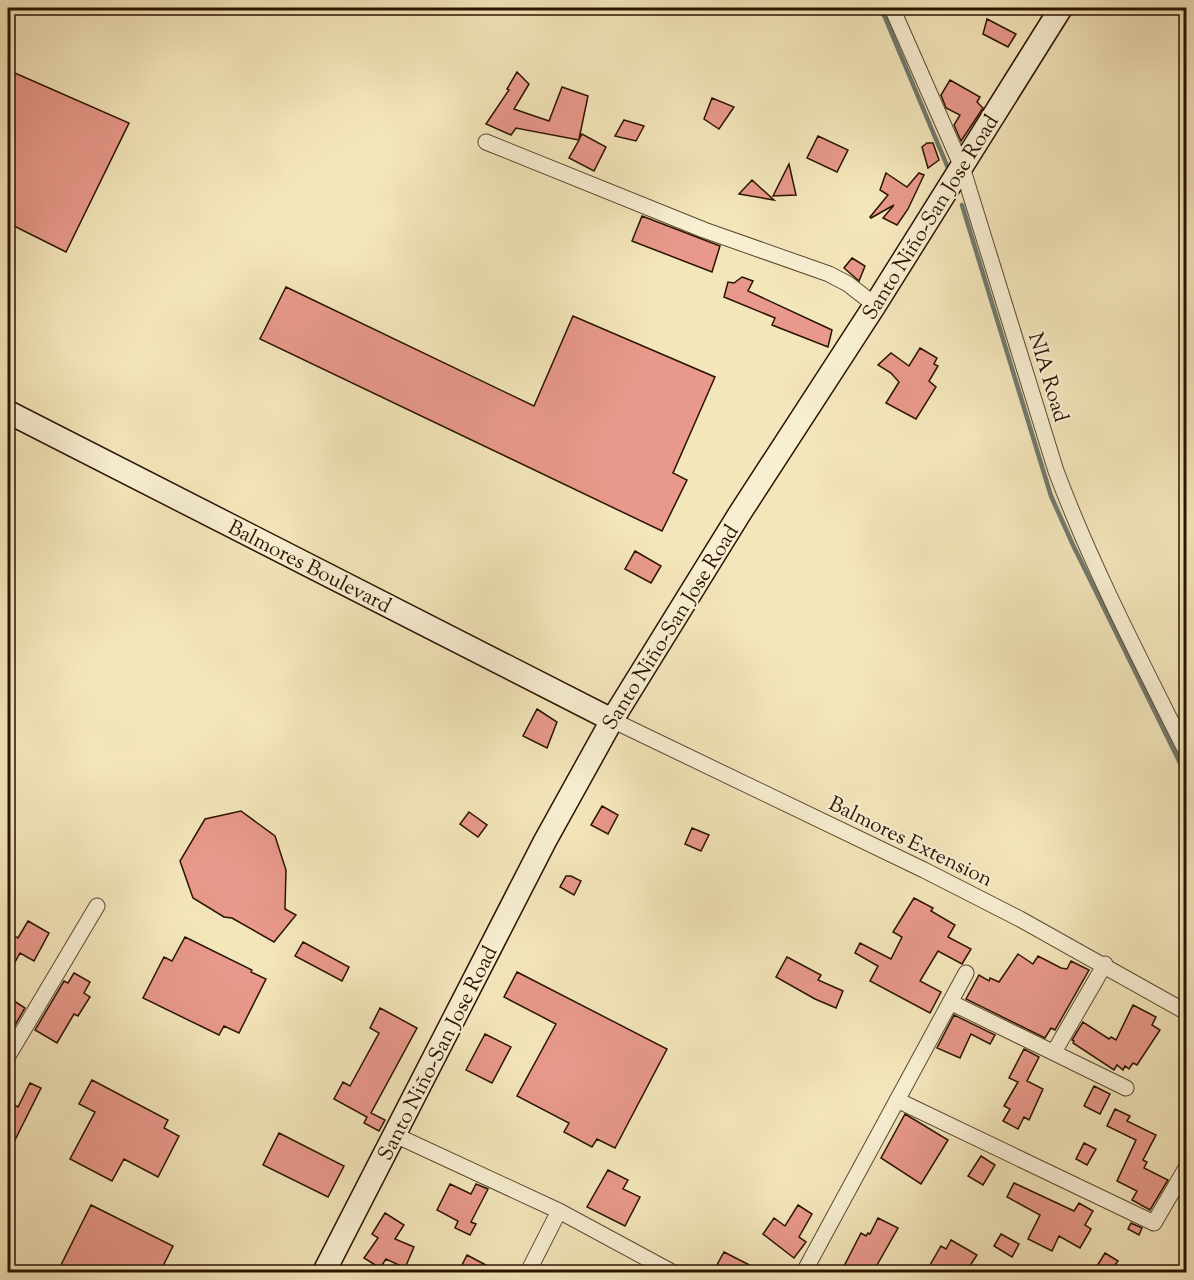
<svg xmlns="http://www.w3.org/2000/svg" width="1194" height="1280" font-family="'Sorts Mill Goudy',serif">
  <style>
    .lines { fill: none; stroke-linecap: round; stroke-linejoin: round }
    .stream { stroke: #70796f; stroke-width: 4.5 }
    .building { fill: #e9998b; stroke: #2a1300; stroke-width: 1.5 }
    .minor-casing { stroke: #5c482f; stroke-width: 17 }
    .secondary-casing { stroke: #2a1300; stroke-width: 25 }
    .minor { stroke: #f8efd3; stroke-width: 15 }
    .secondary { stroke: #f8efd3; stroke-width: 22 }
    .labels { text-anchor: middle; stroke-width: 4.5; stroke-linejoin: round; paint-order: stroke }
    .street-label { font-size: 21px; fill: #2a1300; stroke: #f8efd3 }
  </style>
  <rect width="100%" height="100%" fill="#f4e6bb"/>
  <filter id="stains"><feTurbulence type="fractalNoise" baseFrequency=".00333" numOctaves="4"/><feColorMatrix values="0 0 0 0 .2 0 0 0 0 .09 0 0 0 0 .02 0 0 0 .5 -.17"/></filter>
  <radialGradient id="worn" r=".72"><stop offset=".6" stop-color="#630" stop-opacity="0"/><stop offset="1" stop-color="#630" stop-opacity=".3"/></radialGradient>
  <g class="lines">
    <path class="stream" d="M881,8L948,168
      M962,205L1051,496L1073,545L1186,775"/>
  </g>
  <path class="building" d="M987,19L1016,34L1008,47L983,34Z
    M8,70L129,123L66,252L8,223Z
    M517,72L529,84L514,109L549,121L562,87L588,96L579,139L582,134L606,147L594,171L569,158L579,140L516,128L511,135L486,124L509,90L507,89Z
    M950,80L980,97L977,102L983,108L961,141L954,125L960,115L946,108L941,95Z
    M712,98L734,107L719,129L704,119Z
    M624,120L644,126L636,141L615,136Z
    M818,136L848,150L837,172L807,158Z
    M927,143H933L939,160L928,168L922,147Z
    M789,164L796,195L773,196Z
    M886,173L907,187L919,173L924,175L908,209L897,225L883,218L894,205L871,218L870,217L888,195L880,190Z
    M752,180L774,200L739,194Z
    M642,216L720,246L712,272L632,241Z
    M852,258L865,266L859,281L844,268Z
    M742,277L753,281L748,291L832,330L828,347L772,325L775,318L724,297L728,282L734,283Z
    M286,287L534,406L573,316L715,377L673,473L687,480L662,531L260,339Z
    M920,348L937,358L934,364L938,366L929,381L936,387L916,419L886,403L899,382L891,373L878,365L891,353L909,366Z
    M635,551L661,566L651,583L625,569Z
    M537,709L557,722L547,748L523,736Z
    M602,806L618,815L608,834L591,825Z
    M241,811L275,836L286,870L285,909L296,915L274,942L232,918L224,917L193,898L180,861L205,819Z
    M469,812L487,825L478,837L460,824Z
    M692,828L709,835L701,851L685,844Z
    M566,876H571L581,881L574,895L560,887Z
    M914,898L933,908L931,911L955,925L948,937L971,949L962,964L938,951L920,981L941,992L930,1013L870,981L878,966L855,953L860,943L891,959L902,937L893,932Z
    M28,921L49,933L34,961L20,953L8,975V950L15,936L18,938Z
    M185,937L252,970L251,972L266,979L239,1033L224,1026L219,1035L143,998L164,957L172,961Z
    M303,942L349,967L342,981L295,956Z
    M1018,954L1033,964L1038,956L1061,968L1067,969L1071,961L1089,970L1055,1030L1051,1028L1045,1038L966,999L979,975L989,981L990,978L999,982Z
    M787,957L821,975L818,980L843,991L836,1008L815,999L776,977Z
    M517,972L667,1049L615,1148L597,1139L592,1147L564,1132L569,1123L517,1096L556,1024L504,997Z
    M74,973L90,982L84,993L90,997L78,1016L74,1014L57,1043L35,1030L64,981L68,983Z
    M8,997L25,1008L8,1037Z
    M1133,1005L1156,1017L1152,1025L1160,1030L1137,1065L1133,1063L1129,1069L1125,1066L1123,1070L1117,1065L1114,1070L1073,1043L1074,1041L1072,1040L1083,1022L1109,1039L1111,1037L1116,1040Z
    M380,1008L417,1028L371,1113L385,1120L379,1131L364,1123L367,1117L334,1099L343,1082L350,1086L379,1033L370,1028Z
    M954,1015L995,1035L990,1044L971,1034L960,1058L937,1048Z
    M485,1034L511,1047L492,1083L466,1070Z
    M1024,1049L1039,1057L1027,1081L1043,1089L1029,1120L1024,1117L1018,1129L1003,1121L1010,1109L1004,1106L1018,1082L1009,1078Z
    M92,1080L168,1120L164,1128L179,1136L158,1177L124,1159L112,1181L70,1159L95,1112L79,1104Z
    M30,1083L41,1088L8,1154V1101L18,1107Z
    M1094,1086L1110,1094L1100,1114L1084,1106Z
    M1115,1109L1130,1116L1127,1121L1156,1135L1143,1160L1147,1162L1144,1168L1168,1180L1150,1210L1132,1200L1137,1191L1117,1181L1136,1140L1107,1126Z
    M905,1114L948,1140L921,1184L881,1158Z
    M279,1133L344,1166L328,1197L263,1165Z
    M1084,1143L1096,1149L1087,1165L1076,1159Z
    M981,1156L995,1165L983,1185L968,1176Z
    M608,1170L628,1180L623,1189L640,1197L625,1226L587,1207Z
    M1014,1183L1074,1211L1079,1203L1093,1211L1085,1225L1091,1229L1080,1248L1059,1236L1052,1251L1028,1239L1040,1215L1007,1197Z
    M450,1184L471,1194L476,1184L488,1189L471,1222L476,1224L470,1235L455,1228L458,1221L437,1210Z
    M91,1205L173,1246L160,1272H76L61,1265Z
    M798,1205L812,1214L799,1237L806,1242L794,1258L763,1234L774,1218L785,1226Z
    M385,1213L404,1225L395,1239L414,1247L405,1268L386,1259L380,1268L364,1258L378,1238L372,1234Z
    M878,1218L898,1228L873,1272H841L861,1233L866,1236L868,1233L870,1234Z
    M1131,1223L1142,1228L1139,1235L1128,1229Z
    M1001,1234L1019,1244L1012,1257L994,1246Z
    M951,1240L977,1255L966,1272H926L941,1246L946,1249Z
    M724,1252L763,1272H713Z
    M1105,1253L1118,1261L1110,1272L1097,1266Z
    M467,1255L499,1272H472L461,1267Z"/>
  <g class="lines">
    <defs>
      <path id="minor" d="M892,8L962,167L1056,471C1092,567 1140,659 1186,751
        M486,142L704,230L829,274L848,284L875,305
        M612,720L924,870L1020,919L1186,1012
        M950,1002L1126,1088
        M1054,1052L1105,964
        M8,1056L97,906
        M897,1100L1154,1223L1186,1168
        M395,1135L559,1211L672,1272
        M528,1272L559,1211
        M804,1272L966,973"/>
      <path id="secondary" d="M8,412L612,720
        M324,1272L545,841L612,720L740,513L875,305L1061,8"/>
    </defs>
    <use href="#minor" class="minor-casing"/>
    <use href="#secondary" class="secondary-casing"/>
    <use href="#minor" class="minor"/>
    <use href="#secondary" class="secondary"/>
  </g>
  <g class="labels">
    <g class="street-label">
      <text transform="translate(930 217) rotate(-58)" y="7">Santo Niño-San Jose Road</text>
      <text transform="translate(1049 377) rotate(73)" y="7">NIA Road</text>
      <text transform="translate(310 566) rotate(27)" y="7">Balmores Boulevard</text>
      <text transform="translate(670 627) rotate(-58)" y="7">Santo Niño-San Jose Road</text>
      <text transform="translate(911 841) rotate(26)" y="7">Balmores Extension</text>
      <text transform="translate(437 1053) rotate(-63)" y="7">Santo Niño-San Jose Road</text>
    </g>
  </g>
  <rect width="1194" height="1280" fill="none" stroke="#f4e6bb" stroke-width="30"/>
  <rect x="9" y="9" width="1176" height="1262" fill="none" stroke="#2a1300" stroke-width="3"/>
  <rect x="15" y="15" width="1164" height="1250" fill="none" stroke="#2a1300" stroke-width="1.5"/>
  <rect width="100%" height="100%" filter="url(#stains)"/>
  <rect width="100%" height="100%" fill="url(#worn)"/>
</svg>
